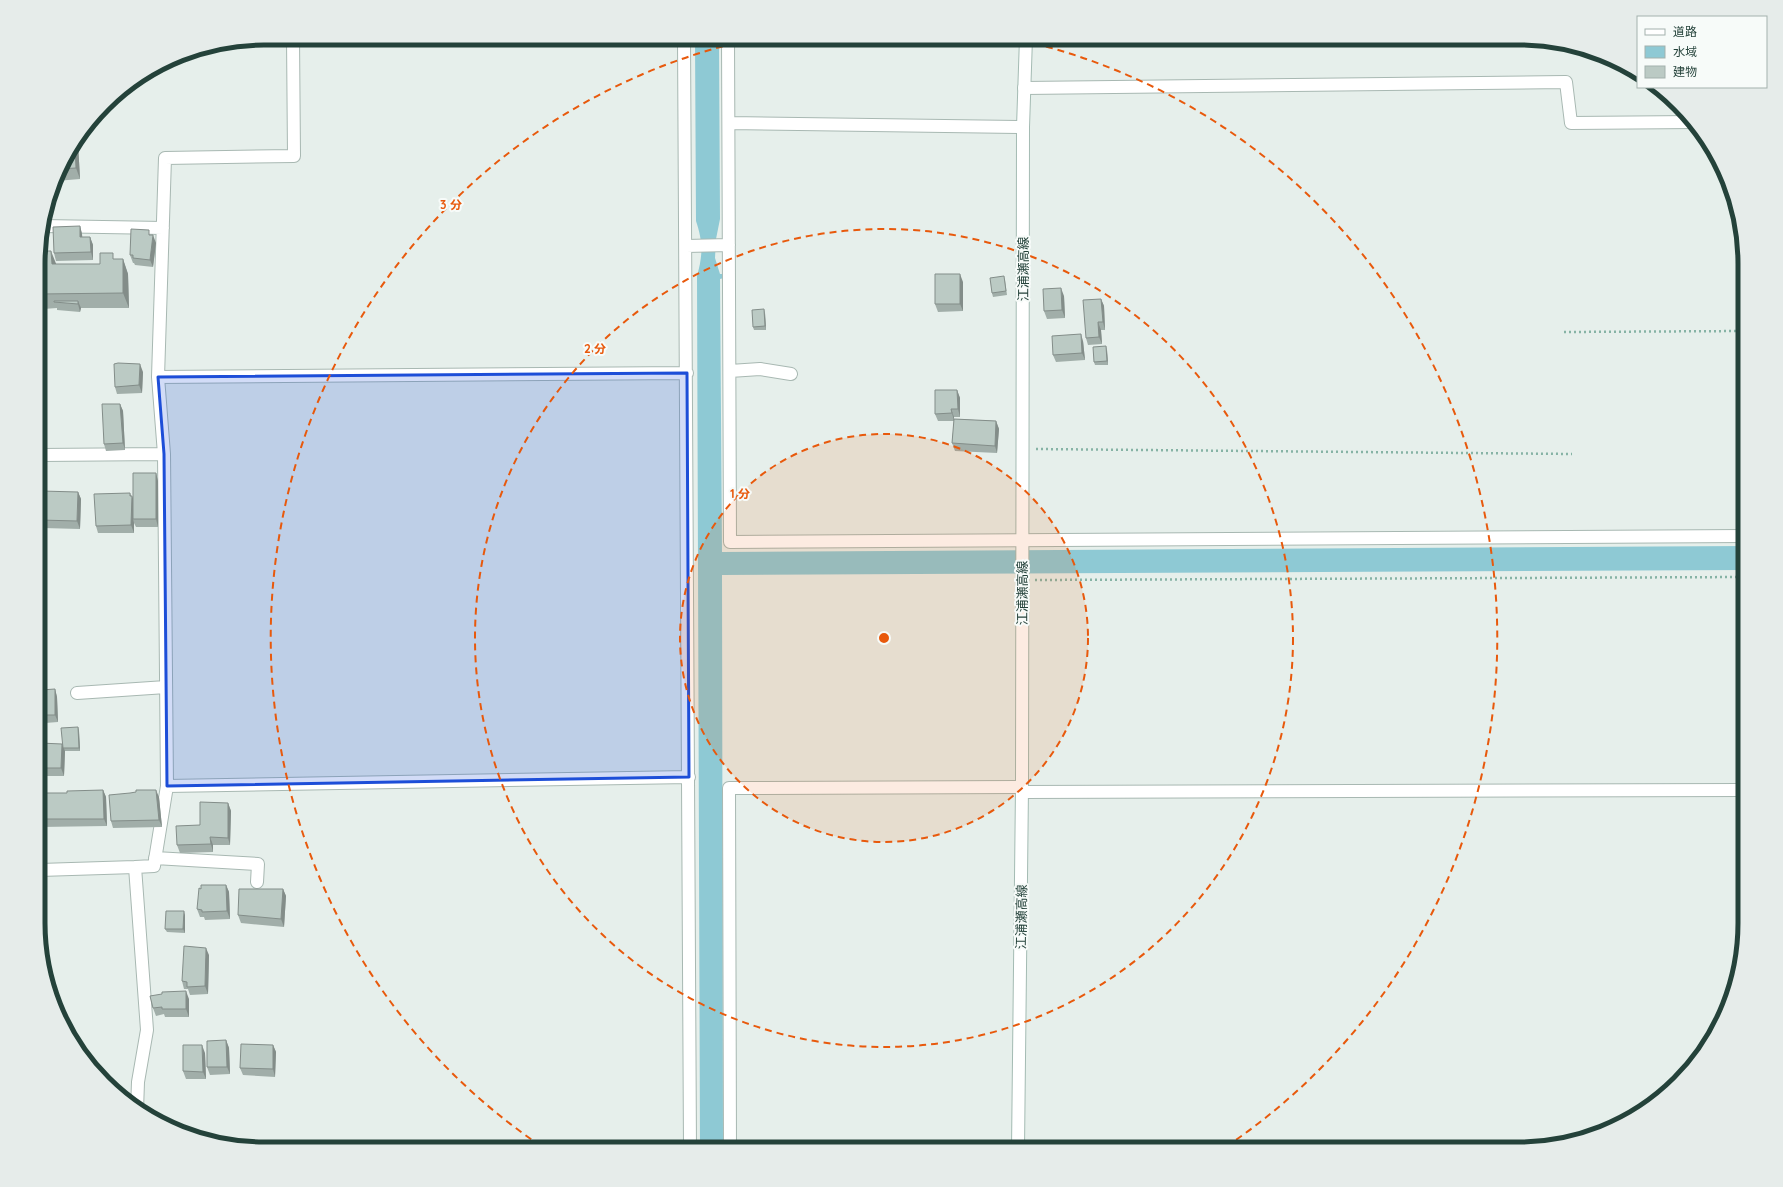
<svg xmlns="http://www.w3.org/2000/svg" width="1783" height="1187" font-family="Quicksand,'Noto Sans JP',sans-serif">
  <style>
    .water { fill: #8ec9d4 }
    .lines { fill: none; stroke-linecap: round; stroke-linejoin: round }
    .minor-casing { stroke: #a8b8b2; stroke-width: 14 }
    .tertiary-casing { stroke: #a8b8b2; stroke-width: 14 }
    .secondary-casing { stroke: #a4bbb3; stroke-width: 14 }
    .path { stroke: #86b3a5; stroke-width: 2.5; stroke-dasharray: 2 3; stroke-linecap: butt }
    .minor { stroke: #fff; stroke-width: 12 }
    .tertiary { stroke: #fff; stroke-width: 12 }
    .secondary { stroke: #fff; stroke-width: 12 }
    .wall { fill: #a1aea9 }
    .shaded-wall { fill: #838d89 }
    .building { fill: #bbcac4; stroke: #838d89 }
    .marked { fill: #1d4ed8; fill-opacity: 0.2; stroke: #1d4ed8; stroke-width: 3; stroke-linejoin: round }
    .ring { fill: none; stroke: #e8590c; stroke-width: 2; stroke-dasharray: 7 5 }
    .labels { text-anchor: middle; stroke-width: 4; stroke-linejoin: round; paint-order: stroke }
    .street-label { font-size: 13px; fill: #24423a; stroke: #f7fbf9 }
    .rim { fill: none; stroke: #24423a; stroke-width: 5 }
    .centre { fill: #e8590c; stroke: #f7fbf9; stroke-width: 2 }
    .ring-label { font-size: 12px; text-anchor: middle; font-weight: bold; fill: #e8590c; stroke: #f7fbf9; stroke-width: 4; stroke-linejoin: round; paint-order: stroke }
  </style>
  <rect width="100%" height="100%" fill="#e6efeb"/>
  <path class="water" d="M695,38H719L720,219L716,239L715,258L720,274H724V278L720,279L722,552L1745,546V570L722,575L723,1149H700L697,276C703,255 703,242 696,221Z"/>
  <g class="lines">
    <defs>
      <path id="minor" d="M293,38L294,156L165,158L158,377L164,454L167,786L689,777
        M684,38L690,1149
        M728,38L730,542L1745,536
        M1024,88L1566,82L1571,123L1694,122
        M729,123L1023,127
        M43,226L163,228
        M686,246L729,245
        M730,371L760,369L791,374
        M158,377L687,373
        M40,455L164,454
        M77,693L166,687
        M155,858L258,864L257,882
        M135,867L154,866L167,786
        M40,870L135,867L147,1030L138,1082L137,1110
        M730,1149L729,788L1022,787"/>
      <path id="tertiary" d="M1022,792L1745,790"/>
      <path id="secondary" d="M1018,1149L1022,787L1023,127L1026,38"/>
    </defs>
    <use href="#minor" class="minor-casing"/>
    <use href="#tertiary" class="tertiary-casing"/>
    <use href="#secondary" class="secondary-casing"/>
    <path class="path" d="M1564,332L1745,331
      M1036,449L1572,454
      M1035,580L1745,577"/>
    <use href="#minor" class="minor"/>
    <use href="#tertiary" class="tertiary"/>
    <use href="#secondary" class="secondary"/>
  </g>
  <path class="wall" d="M78,143L80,179L56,181L61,164Z
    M43,223L45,248H40V235Z
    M80,226L82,234V237H90L93,245V260L56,261L54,253Z
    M151,235L156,243L153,267L135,265L134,263H133L130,255Z
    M40,251L56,264H100L115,259H123L128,274L129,308H81L80,312L57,310V308L43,309V335H40Z
    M1005,280L1007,295L993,297L992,293Z
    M963,282V311L938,312L935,304Z
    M1064,296L1065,318L1047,319L1044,311Z
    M1101,299L1104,306L1105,330H1101L1102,344L1088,345L1086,338Z
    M765,313L766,330H754L753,327Z
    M1083,341L1085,360L1056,362L1053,355Z
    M1107,350L1108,365H1095L1094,362Z
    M143,372L142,393L117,394L115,387Z
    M957,390L960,398V417H954V419L996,421L999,429L997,453L955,451L952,443L954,421H938L935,414Z
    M120,404L123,411L125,450L106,451L104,444Z
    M156,473L158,481V527H136L134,523V533H98L96,526L131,496L133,498Z
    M78,492L81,499L80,529L43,528L40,520Z
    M55,689L57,697L58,722L45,723L42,715Z
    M78,727L79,731L80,751H65L64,776H40V743L63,748Z
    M103,790L106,797L107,826L40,827V793H67Z
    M130,793L159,797L162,827L113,828L111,821Z
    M228,803L231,811L230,845H213V852L180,853L177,845L200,825Z
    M226,885L229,892L230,919L205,920L204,917H200L197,909L201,889Z
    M283,889L286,896L284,927L241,923L238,915Z
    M185,915V933L167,932L165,929Z
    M209,955L208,994L190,995L188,989H184L182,981Z
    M189,999V1017H165L164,1014L156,1016L153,1008Z
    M226,1040L229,1048L230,1074L210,1075L207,1067Z
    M273,1045L276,1052L275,1077L243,1075L240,1068Z
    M205,1053L206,1079H186L183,1071Z"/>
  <path class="shaded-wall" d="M78,143L80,179L76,168L75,147Z
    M43,223L44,225L45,248L42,241L41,230Z
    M80,226L82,234L83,245L80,237Z
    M153,235L156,243L153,267L150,260Z
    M90,237L93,245V260L91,252Z
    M51,251L57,266L52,264Z
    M123,259L128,274L129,308L123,293Z
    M960,274L963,282V311L960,304Z
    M1061,288L1064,296L1065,318L1062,310Z
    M1101,299L1104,306L1105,330L1103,322Z
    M40,301L43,309V335L40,328Z
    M78,301L81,308L80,312L78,304Z
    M764,309L765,313L766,330L765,326Z
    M1098,322L1101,330L1102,344L1099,337Z
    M1081,334L1083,341L1085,360L1082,353Z
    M1106,346L1107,350L1108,365L1107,361Z
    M140,364L143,372L142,393L139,385Z
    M957,390L960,398V417L958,409Z
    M120,404L123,411L125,450L123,443Z
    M951,409L954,417V421Z
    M996,421L999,429L997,453L995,446Z
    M156,473L158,481V527L156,519Z
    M78,492L81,499L80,529L77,521Z
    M130,493L132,499V496L135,504L133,519L134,523V533L131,525Z
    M55,689L57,697L58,722L55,715Z
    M78,727L79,731L80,751L79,748Z
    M62,744L65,751L64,776L61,768Z
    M103,790L106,797L107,826L104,819Z
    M156,790L159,797L162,827L159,820Z
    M228,803L231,811L230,845L228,838Z
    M210,837L213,845V852L211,844Z
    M226,885L229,892L230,919L227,911Z
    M283,889L286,896L284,927L281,919Z
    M184,911L185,915V933L183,929Z
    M206,948L209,955L208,994L205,986Z
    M186,991L189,999V1017L186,1009Z
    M226,1040L229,1048L230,1074L227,1067Z
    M202,1045L205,1053L206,1079L203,1072Z
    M273,1045L276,1052L275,1077L273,1069Z"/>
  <path class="building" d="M75,147L76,168L60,169L61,164Z
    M80,226V237H90L91,252L54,253L53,227Z
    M131,229L149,230V235H153L150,260L133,258V255H130Z
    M41,230L42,241H40V235Z
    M40,251H51L52,264H100V253H113V259H123V293L40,294Z
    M935,274H960V304H935Z
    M1004,276L1006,291L992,293L990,278Z
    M1061,288L1062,310L1044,311L1043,289Z
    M1101,299L1103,322H1098L1099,337L1086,338L1083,300Z
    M54,301H78V304L54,302Z
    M764,309L765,326L753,327L752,310Z
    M1081,334L1082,353L1053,355L1052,336Z
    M1106,346L1107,361L1094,362L1093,347Z
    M118,363L140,364L139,385L115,387L114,364Z
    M935,390H957L958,409H951L952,413L935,414Z
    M102,404H120L123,443L104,444Z
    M954,419L996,421L995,446L952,443Z
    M133,473H156V519H133Z
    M41,491L78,492L77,521L40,520Z
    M130,493V496H132L131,525L96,526L94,494Z
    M55,689V715H42L41,690Z
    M78,727L79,748H63L61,728Z
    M40,743L62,744L61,768H40Z
    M103,790L104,819H40V793H67V791Z
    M136,790H156L159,820L111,821L109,795L130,793L136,792Z
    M200,802L228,803V838L210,837L211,844L177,845L176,826L200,825Z
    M201,885H226L227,911L202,912V910L197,909L199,888L201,889Z
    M239,889H283L281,919L238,915Z
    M166,911H184L183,929H165Z
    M184,946L206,948L205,986L187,987V982L182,981Z
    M186,991V1009H162V1007L153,1008L150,996L162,994V992Z
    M226,1040L227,1067H207V1041Z
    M241,1044L273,1045V1069L240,1068Z
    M183,1045H202L203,1072L183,1071Z"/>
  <path class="marked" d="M687,373L689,777L167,786L164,454L158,377Z"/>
  <circle cx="884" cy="638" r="204" fill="#e8590c" fill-opacity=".12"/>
  <g class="ring">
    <circle cx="884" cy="638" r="204"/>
    <circle cx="884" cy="638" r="409"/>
    <path d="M541 1146A613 613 0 0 1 757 38M1011 38A613 613 0 0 1 1227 1146"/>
  </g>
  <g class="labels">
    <g class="street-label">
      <text transform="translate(1023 269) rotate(-90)" y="5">江浦瀬高線</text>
      <text transform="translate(1022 593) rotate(-90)" y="5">江浦瀬高線</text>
      <text transform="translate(1021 917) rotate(-89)" y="5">江浦瀬高線</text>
    </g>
  </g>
  <path d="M0 0H1783V1187H0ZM264 45H1519A219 219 0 0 1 1738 264V923A219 219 0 0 1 1519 1142H264A219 219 0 0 1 45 923V264A219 219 0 0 1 264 45Z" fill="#e6ecea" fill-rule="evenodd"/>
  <path class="rim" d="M264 45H1519A219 219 0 0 1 1738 264V923A219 219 0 0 1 1519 1142H264A219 219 0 0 1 45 923V264A219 219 0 0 1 264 45Z"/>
  <circle cx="884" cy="638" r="6" class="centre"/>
  <g class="ring-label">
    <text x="451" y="209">3 分</text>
    <text x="595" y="353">2 分</text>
    <text x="740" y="498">1 分</text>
  </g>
  <rect x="1637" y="16" width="130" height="72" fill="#f7fbf9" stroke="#a3b1ad"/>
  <rect x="1645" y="29" width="20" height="6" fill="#ffffff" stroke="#a3b1ad"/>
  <text x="1673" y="36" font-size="12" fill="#24423a">道路</text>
  <rect x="1645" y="46" width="20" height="12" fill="#8ec9d4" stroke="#a3b1ad"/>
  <text x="1673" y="56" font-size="12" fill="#24423a">水域</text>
  <rect x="1645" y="66" width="20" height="12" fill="#bbcac4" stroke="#a3b1ad"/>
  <text x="1673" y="76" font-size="12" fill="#24423a">建物</text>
</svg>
